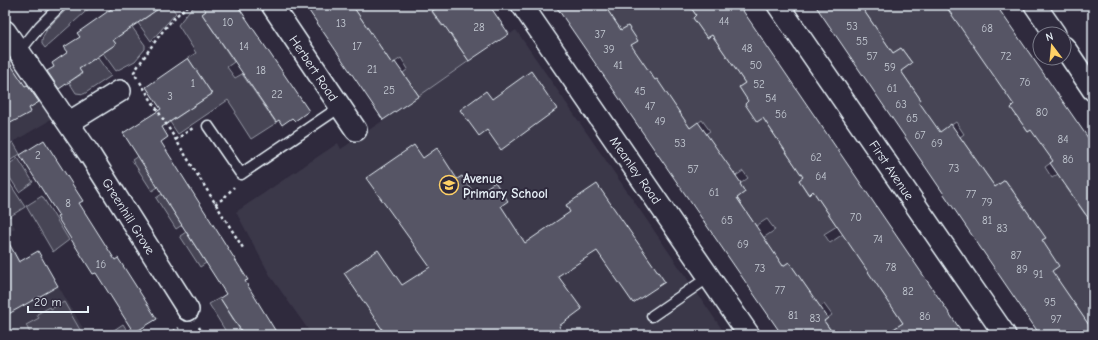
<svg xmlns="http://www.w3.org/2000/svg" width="1098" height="340" font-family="'Comic Neue',sans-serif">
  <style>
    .built { fill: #3b3749 }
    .green { fill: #464455; stroke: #979aa6 }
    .building { fill: #575565; stroke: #e8f1f8 }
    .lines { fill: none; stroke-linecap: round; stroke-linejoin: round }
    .service-casing { stroke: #e8f1f8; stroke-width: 13 }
    .minor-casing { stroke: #e8f1f8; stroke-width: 24 }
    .path { stroke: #e8f1f8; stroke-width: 2.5; stroke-dasharray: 3 3; stroke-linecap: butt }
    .service { stroke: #2f2a3d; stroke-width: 10 }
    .minor { stroke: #2f2a3d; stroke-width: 21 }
    .labels { text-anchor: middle; stroke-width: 4; stroke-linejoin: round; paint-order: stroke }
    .number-label { font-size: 11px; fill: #c4cad3 }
    .street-label { font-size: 13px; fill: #e8f1f8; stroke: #2f2a3d }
    .poi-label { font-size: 13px; font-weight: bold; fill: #e8f1f8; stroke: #2f2a3d; text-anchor: start }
  </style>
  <rect width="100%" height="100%" fill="#2f2a3d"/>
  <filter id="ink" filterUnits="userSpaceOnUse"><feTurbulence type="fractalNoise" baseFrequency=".025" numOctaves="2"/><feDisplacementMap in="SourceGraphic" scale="8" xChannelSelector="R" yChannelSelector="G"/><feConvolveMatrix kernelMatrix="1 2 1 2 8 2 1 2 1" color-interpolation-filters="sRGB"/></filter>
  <g filter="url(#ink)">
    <path class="built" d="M516,30L726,335H312L271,277L236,212L338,143L341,149Z
      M5,41L51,118L47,122L8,145L5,140Z
      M5,210L15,228L5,235Z
      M5,235L20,261L38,251L87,335H5Z"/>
    <path class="green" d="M71,5H93L45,48L42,44C40,31 63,14 71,5Z
      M155,5H170L176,13L151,41L138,23L150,15Z
      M197,5H206L203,7L206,11L202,14L234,62L227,67L235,78L242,74L276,123L251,139L235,114L236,112L228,100L178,134L170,122L212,94L188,58L196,53L178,25L189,11Z
      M352,5H434L436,9L432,12L442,26L450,21L452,37L469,61L419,96L403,73L408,69L401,58L392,64Z
      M604,5H689L696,15L693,18L707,38L712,35L745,83L739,87L749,101L745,104L746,105L763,118L803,177L799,180L808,194L813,191L837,226L824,234L830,243L843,234L903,323L895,328L899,335H830L828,333L831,330L824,321L832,315L824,304L814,311L811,294L789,262L783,266L763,238L775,230L767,219L756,226L737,198L745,192L740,184L748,178L743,171L727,182L704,135L710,131L702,120L690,128L657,80L652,82L631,45L637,41L628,26L621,30Z
      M860,5H945L1029,95L1011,108L1028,132L1047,120L1067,151L1045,167L1052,178L1058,174L1063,182L1084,175L1066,187L1085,214L1093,213L1087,217L1093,225V331L1034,246L1045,238L1016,195L989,214L1014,192L1005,180L995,187L960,137L964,134L956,122L936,135L919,102L921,100L901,71L912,63L901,48L893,53Z
      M132,27L145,45V49L135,61L116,71L103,53L116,44L113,40Z
      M97,57L111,76L84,94L76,93L69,82L82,74L79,69Z
      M5,140L8,145L13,142L20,154L5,164Z
      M138,156L158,187L152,191L132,160Z
      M18,158L33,182L19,192L5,170V167Z
      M5,176L25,207L9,217L5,210Z
      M162,194L182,225L176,229L156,198Z
      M42,196L69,240L53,252L26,206Z
      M186,232L206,263L200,267L180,236Z
      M220,298L243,335H228L209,304Z
      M64,302L83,335H31L26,325L39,318L37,314L50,307L51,309Z
      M123,324L130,335H109L108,334Z"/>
    <path class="building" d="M117,5H164L113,40L116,44L79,69L82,73L59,89L47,71L54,67L52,63L68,52L64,47L80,37L77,33Z
      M201,5H237L309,111L295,121L292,118L282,125L279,120L276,122L202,14L206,11Z
      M305,5H352L392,64L395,62L419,96L383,120Z
      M442,5H489L509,34L469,61L444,25L443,26L432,11Z
      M555,5H604L621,30L628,26L638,41L631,45L655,80L657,79L690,128L698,122L741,183L740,184L745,192L737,198L783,266L789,262L828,318L824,321L834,335H782Z
      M689,5H739L964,335H884L903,323L813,191L809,195L799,180L803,177L763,118L757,122L745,104L748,101L739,87L745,83L712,35L707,38L693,18L696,15Z
      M815,5H860L893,53L901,48L912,63L901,71L921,100L919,102L940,132L951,124L995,187L1005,180L1046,238L1042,240L1059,266L1052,271L1093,331V335H1040Z
      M945,5H996L1093,145V225L1050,163L1053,161L1031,130L1028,132L1011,108L1014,105Z
      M5,56L25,86L27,85L39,102L29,108L31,112L5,126Z
      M188,58L212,94L162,127L168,137L161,142L248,280L245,281L278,335H244L220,298L226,294L123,133L161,109L146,87Z
      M531,71L557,109L501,150L487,130L479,136L460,110L486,91L492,99Z
      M44,140L83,201L79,203L115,260L118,258L157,319L134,333L96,273L93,274L57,217L59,216L20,155Z
      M414,145L423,158L437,148L457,179L462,176L475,195L495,182L508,201L501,206L525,243L570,212L566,205L597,184L665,282L633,303L597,251L558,276L582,309L559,326L564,335H386L344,273L378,250L402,285L430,267L366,178Z
      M5,236L19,262L38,251L58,286L5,316Z"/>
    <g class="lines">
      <defs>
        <path id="service" d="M19,52L40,26L61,5
          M208,126L241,174L340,107
          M652,316L709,277"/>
        <path id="minor" d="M272,5L356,130
          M522,5L749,335
          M778,5L1005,335
          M1035,5L1055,34
          M5,31L90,155L188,310
          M1064,47L1093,90
          M68,123L120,91"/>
      </defs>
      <use href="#service" class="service-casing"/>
      <use href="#minor" class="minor-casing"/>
      <path class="path" d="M137,78L134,72C150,49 166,22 189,5
        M140,82L243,248
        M175,140L193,128
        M215,204L224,198L234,187
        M199,327L203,335
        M168,335L179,328"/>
      <use href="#service" class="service"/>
      <use href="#minor" class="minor"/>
    </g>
  </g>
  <defs>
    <symbol id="school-ring" viewBox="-11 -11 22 22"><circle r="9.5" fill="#2f2a3d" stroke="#ffd166" stroke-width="1.5"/><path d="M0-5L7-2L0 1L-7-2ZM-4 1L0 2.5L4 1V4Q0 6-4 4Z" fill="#ffd166"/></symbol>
  </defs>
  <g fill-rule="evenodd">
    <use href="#school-ring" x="438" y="174" width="22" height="22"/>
  </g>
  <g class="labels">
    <g class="number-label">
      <text x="724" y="25">44</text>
      <text x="228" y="26">10</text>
      <text x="341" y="27">13</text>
      <text x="852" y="30">53</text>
      <text x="479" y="31">28</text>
      <text x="987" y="32">68</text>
      <text x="600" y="38">37</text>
      <text x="862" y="45">55</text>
      <text x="244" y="50">14</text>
      <text x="357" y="50">17</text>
      <text x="747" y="52">48</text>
      <text x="609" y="53">39</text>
      <text x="872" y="60">57</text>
      <text x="1006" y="60">72</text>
      <text x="618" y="69">41</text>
      <text x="756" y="69">50</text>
      <text x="890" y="71">59</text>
      <text x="372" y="73">21</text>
      <text x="261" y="74">18</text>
      <text x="1025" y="86">76</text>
      <text x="193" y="87">1</text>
      <text x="759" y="88">52</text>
      <text x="892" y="92">61</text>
      <text x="389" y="94">25</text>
      <text x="640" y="95">45</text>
      <text x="277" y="98">22</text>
      <text x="170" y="100">3</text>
      <text x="771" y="102">54</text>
      <text x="901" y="108">63</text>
      <text x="650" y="110">47</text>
      <text x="1042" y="116">80</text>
      <text x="781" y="118">56</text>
      <text x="912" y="122">65</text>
      <text x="660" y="125">49</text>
      <text x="920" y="139">67</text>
      <text x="1063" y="143">84</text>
      <text x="680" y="147">53</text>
      <text x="937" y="147">69</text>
      <text x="38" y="159">2</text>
      <text x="816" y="161">62</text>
      <text x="1068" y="163">86</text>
      <text x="954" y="172">73</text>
      <text x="693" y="173">57</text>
      <text x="821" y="180">64</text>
      <text x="714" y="196">61</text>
      <text x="971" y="198">77</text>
      <text x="987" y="206">79</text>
      <text x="68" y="207">8</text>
      <text x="856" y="221">70</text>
      <text x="727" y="224">65</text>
      <text x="987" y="224">81</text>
      <text x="1002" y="232">83</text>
      <text x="878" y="243">74</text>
      <text x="743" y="248">69</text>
      <text x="1016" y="259">87</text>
      <text x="101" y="268">16</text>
      <text x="891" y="271">78</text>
      <text x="760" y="272">73</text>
      <text x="1022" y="273">89</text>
      <text x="1038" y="278">91</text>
      <text x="780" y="294">77</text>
      <text x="908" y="295">82</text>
      <text x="1050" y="306">95</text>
      <text x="793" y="319">81</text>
      <text x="925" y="320">86</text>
      <text x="815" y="322">83</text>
      <text x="1056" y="323">97</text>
    </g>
    <g class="street-label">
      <text transform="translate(314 68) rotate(56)" y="5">Herbert Road</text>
      <text transform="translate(636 170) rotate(55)" y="5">Meanley Road</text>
      <text transform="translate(892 170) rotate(56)" y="5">First Avenue</text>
      <text transform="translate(129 216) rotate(58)" y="5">Greenhill Grove</text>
    </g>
    <g class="poi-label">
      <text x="463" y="183">Avenue<tspan x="463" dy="15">Primary School</tspan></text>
    </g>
  </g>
  <rect width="1098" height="340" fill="none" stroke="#2f2a3d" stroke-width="20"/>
  <rect x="10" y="10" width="1078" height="320" fill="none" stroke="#e8f1f8" stroke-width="1.5" filter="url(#ink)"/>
  <g transform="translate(1052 46) rotate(344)"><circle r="19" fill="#2f2a3d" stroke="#797a88"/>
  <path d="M0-3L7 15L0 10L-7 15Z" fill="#ffd166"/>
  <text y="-6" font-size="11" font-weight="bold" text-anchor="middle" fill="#e8f1f8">N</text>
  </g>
  <path d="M28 306v6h60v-6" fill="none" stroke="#e8f1f8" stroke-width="2"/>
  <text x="34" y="306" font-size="12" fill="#e8f1f8" stroke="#2f2a3d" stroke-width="3" paint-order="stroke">20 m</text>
</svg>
